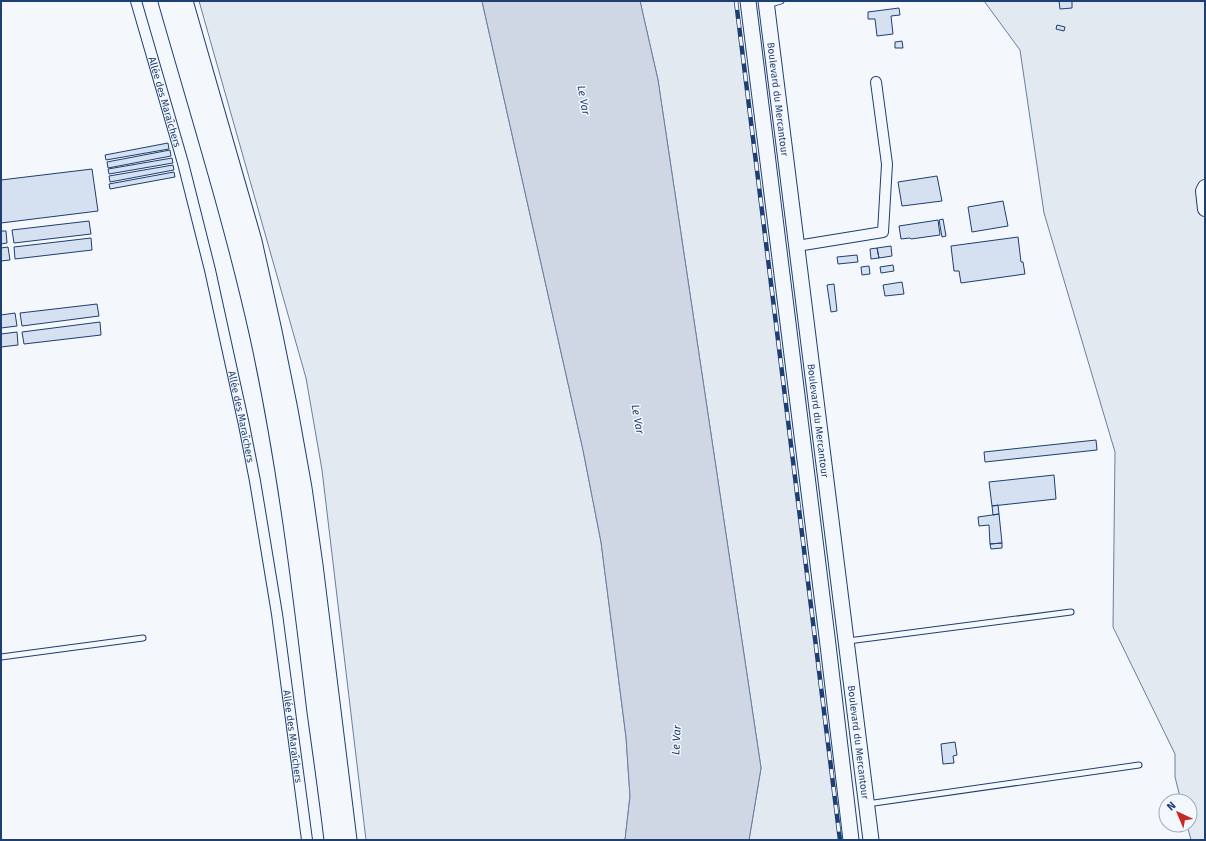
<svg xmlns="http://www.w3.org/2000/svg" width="1206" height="841" font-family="'Fira Sans',sans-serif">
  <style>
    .green { fill: #e3e9f0; stroke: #687fa3 }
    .water { fill: #cfd7e4; stroke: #687fa3 }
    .building { fill: #d5e0f0; stroke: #1d3f73 }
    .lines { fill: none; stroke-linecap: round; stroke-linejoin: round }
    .lane-casing { stroke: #1d3f73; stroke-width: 7 }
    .street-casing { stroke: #1d3f73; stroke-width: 12 }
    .secondary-casing { stroke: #1d3f73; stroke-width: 16 }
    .primary-casing { stroke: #1d3f73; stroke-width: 17 }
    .highway-casing { stroke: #1d3f73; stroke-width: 19 }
    .lane { stroke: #f4f7fb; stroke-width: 5 }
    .street { stroke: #f4f7fb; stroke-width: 10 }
    .secondary { stroke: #f4f7fb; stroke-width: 14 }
    .primary { stroke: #f4f7fb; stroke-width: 15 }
    .highway { stroke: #f4f7fb; stroke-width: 17 }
    .rail-casing { stroke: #1d3f73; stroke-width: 4.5 }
    .rail { stroke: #f4f7fb; stroke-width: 3; stroke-dasharray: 9; stroke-linecap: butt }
    .labels { text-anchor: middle; stroke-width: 3; stroke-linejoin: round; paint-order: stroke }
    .street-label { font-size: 10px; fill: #1d3f73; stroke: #f4f7fb }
    .water-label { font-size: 11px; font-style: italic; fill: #1d3f73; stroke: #f4f7fb }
  </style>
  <rect width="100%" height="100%" fill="#f4f7fb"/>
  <path class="green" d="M199,1H482L583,450L601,542L626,737L630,796L625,840H366L322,470L306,378Z
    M640,1H736L840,840H749L761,768L658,80Z
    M984,1H1205V840H1191L1187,825H1190V801H1181L1175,777V754L1113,627L1115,452L1044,213L1020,50Z"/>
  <path class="water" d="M482,1H640L658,80L761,768L749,840H625L630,796L626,737L601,542L583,450Z"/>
  <path class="building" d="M1059,1H1072V8L1060,9Z
    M899,8L900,15L891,16L893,34L877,36L875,19H868V12Z
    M1057,25L1065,27L1064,31L1056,29Z
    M902,41L903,48H895V42Z
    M168,143L169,149L106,160L105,155Z
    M170,150L171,156L108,168L107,162Z
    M172,158L173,163L109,174L108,169Z
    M173,165L174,170L110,182L109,176Z
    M92,169L98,211L1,223V180Z
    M174,172L175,177L110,189L109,184Z
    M937,176L942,201L902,206L898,182Z
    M1003,201L1008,226L972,232L968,207Z
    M943,219L946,236L942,237L939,220Z
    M938,220L940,235L911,239L910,238L901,239L899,226Z
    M89,221L91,234L14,243L12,230Z
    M1,231H6L7,243L1,244Z
    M1018,237L1021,262H1023L1025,274L961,283L959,271H954L951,246Z
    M91,238L92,250L15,259L14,247Z
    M891,246L892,256L879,258L877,248Z
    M8,247L10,260L1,261V248Z
    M877,248L879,258L871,259L870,249Z
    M857,255L858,262L838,264L837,257Z
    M893,265L894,271L881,273L880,267Z
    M869,266L870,274L862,275L861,267Z
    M902,282L904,294L885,296L883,285Z
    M834,284L837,311L831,312L827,285Z
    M97,304L99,316L22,326L20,313Z
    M15,313L17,326L1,328V315Z
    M100,322L101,335L24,344L22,332Z
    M17,332L18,345L1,347V334Z
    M1096,440L1097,450L985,462L984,452Z
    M1054,475L1056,499L992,506L989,482Z
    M998,505L999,514L993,515L992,506Z
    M999,514L1002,543L990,544L989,525L979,526L978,517Z
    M1002,543V548L991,549L990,544Z
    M955,742L957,755L953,756L954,763L943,764L941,744Z"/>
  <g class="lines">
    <defs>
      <path id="lane" d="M767,5L781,1
        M848,641L1071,612
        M1,657L143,638
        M867,804L1139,765"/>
      <g id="street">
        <path id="s1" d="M136,1L183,163L210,270L244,425L255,481L277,614L307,840"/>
        <path d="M797,246L883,232L887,164L876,82"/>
      </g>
      <path id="secondary" d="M1205,187L1203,191L1205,209"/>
      <g id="primary">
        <path d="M748,1L828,645L851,840"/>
        <path id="s2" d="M766,1L871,840"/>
      </g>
      <path id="highway" d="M167,1C199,113 234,224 259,337C286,461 301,586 316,712C322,755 328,797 333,840
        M184,1L253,241L273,331L289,410L303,488L314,565L348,840"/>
    </defs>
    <use href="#lane" class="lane-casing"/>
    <use href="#street" class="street-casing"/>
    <use href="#secondary" class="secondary-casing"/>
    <use href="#primary" class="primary-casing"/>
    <use href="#highway" class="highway-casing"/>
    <use href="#lane" class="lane"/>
    <use href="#street" class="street"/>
    <use href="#secondary" class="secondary"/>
    <use href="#primary" class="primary"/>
    <use href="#highway" class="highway"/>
    <defs>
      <path id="rail" d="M736,1L840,840"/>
    </defs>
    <use href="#rail" class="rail-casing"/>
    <use href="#rail" class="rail"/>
  </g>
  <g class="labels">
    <g class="street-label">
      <text dy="4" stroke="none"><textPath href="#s2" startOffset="99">Boulevard du Mercantour</textPath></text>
      <text dy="4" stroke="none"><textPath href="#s1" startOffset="105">Allée des Maraîchers</textPath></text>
      <text dy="4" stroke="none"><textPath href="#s1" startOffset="429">Allée des Maraîchers</textPath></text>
      <text dy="4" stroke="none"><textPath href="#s2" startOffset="423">Boulevard du Mercantour</textPath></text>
      <text dy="4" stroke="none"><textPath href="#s1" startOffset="753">Allée des Maraîchers</textPath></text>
      <text dy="4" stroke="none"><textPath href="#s2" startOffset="747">Boulevard du Mercantour</textPath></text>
    </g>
    <g class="water-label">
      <text transform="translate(584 100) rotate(80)" y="4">Le Var</text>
      <text transform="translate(638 419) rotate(80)" y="4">Le Var</text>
      <text transform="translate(676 740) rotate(-87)" y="4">Le Var</text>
    </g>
  </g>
  <rect width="1206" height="841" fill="none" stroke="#1d3f73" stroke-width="4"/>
  <g transform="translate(1178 813) rotate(316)"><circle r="19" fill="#f4f7fb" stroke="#9eadc5"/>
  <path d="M0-3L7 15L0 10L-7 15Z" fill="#c62828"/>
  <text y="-6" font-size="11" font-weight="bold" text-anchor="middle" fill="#1d3f73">N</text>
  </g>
</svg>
